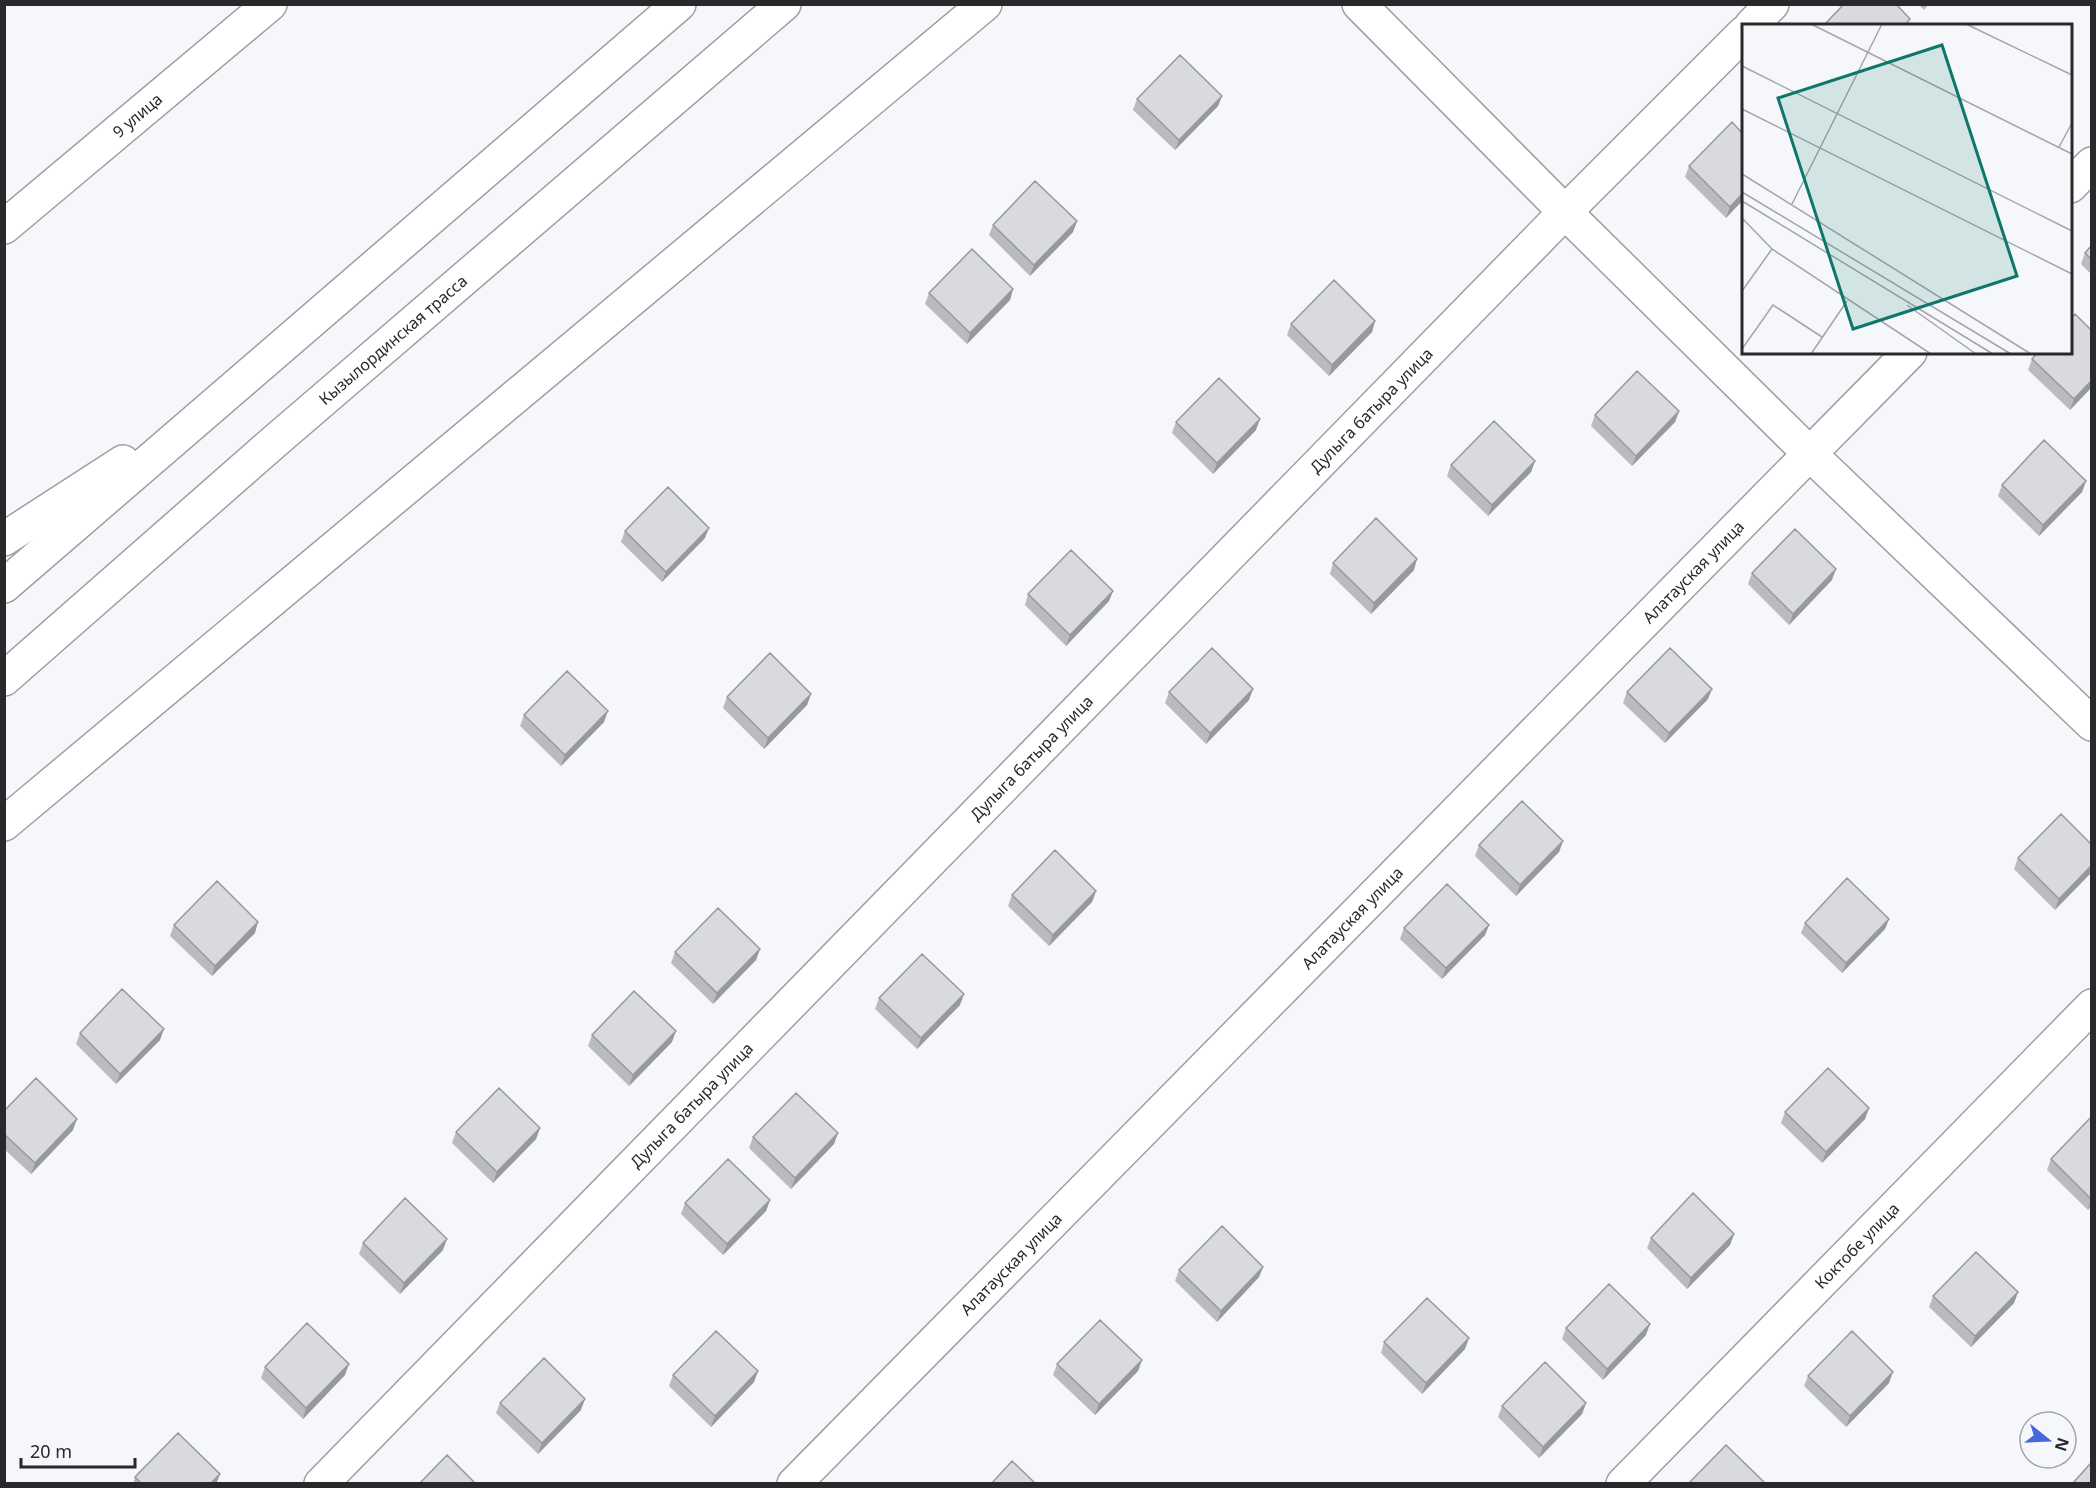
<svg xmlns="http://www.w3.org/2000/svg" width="2096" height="1488" font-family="'Noto Sans',sans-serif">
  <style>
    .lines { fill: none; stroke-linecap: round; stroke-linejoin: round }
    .minor-casing { stroke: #9d9fa2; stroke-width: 36 }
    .highway-casing { stroke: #9d9fa2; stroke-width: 36 }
    .minor { stroke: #fff; stroke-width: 33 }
    .highway { stroke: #fff; stroke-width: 33 }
    .wall { fill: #babbbe }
    .shaded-wall { fill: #97999b }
    .building { fill: #d8dadd; stroke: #97999b; stroke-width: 1.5 }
    .labels { text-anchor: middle; stroke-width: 4.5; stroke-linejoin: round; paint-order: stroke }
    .street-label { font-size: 16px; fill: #28292a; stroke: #f5f7fa }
    .inset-road { fill: none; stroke: #a3a5a7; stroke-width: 1.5 }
    .view { fill: #0f766e; fill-opacity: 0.15; stroke: #0f766e; stroke-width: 3 }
    .inset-edge { fill: none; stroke: #28292a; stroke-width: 3 }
  </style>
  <rect width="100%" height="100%" fill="#f5f7fa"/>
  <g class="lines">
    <defs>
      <g id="minor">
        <path d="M1359,4L1565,212L1811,455L2092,724"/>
        <path d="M1751,26L1772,4"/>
        <path d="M2070,186L2092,164"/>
        <path id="s1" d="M4,227L270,4"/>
        <path id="s2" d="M321,1484L1565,212L1744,33"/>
        <path id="s3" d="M794,1484L1910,352"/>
        <path id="s4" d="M1623,1484L2092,1006"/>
      </g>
      <g id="highway">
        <path d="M4,539L123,462"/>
        <path d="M4,586L679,4"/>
        <path id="s5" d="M4,679L274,442L784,4"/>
        <path d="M4,824L985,4"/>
      </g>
    </defs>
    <use href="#minor" class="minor-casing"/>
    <use href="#highway" class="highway-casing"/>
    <use href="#minor" class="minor"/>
    <use href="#highway" class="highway"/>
  </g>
  <path class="wall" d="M1918,4H1929L1924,10Z
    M1222,96L1218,106L1175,150L1133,110L1137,99Z
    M1743,134V200L1726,218L1685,177L1689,166Z
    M1077,221L1073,232L1030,276L989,235L993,225Z
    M2091,246V274L2081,264L2085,253Z
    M1013,289L1010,300L967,344L925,304L929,293Z
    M1375,321L1372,332L1329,376L1287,335L1291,324Z
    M2032,359L2091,388L2070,410L2028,370Z
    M1679,411L1675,422L1632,466L1591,426L1595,415Z
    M1176,422L1256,430L1213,474L1172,433Z
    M1535,461L1531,472L1488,516L1447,476L1451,465Z
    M2086,481L2082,492L2039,536L1998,496L2002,485Z
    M625,531L705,538L662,582L621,542Z
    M1333,563L1414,570L1371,614L1330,574Z
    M1752,573L1832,580L1789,625L1748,584Z
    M1113,591L1109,601L1066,646L1025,605L1028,594Z
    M1169,692L1249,700L1206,744L1165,703Z
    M1627,692L1708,699L1665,743L1623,703Z
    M811,694L807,705L764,749L723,708L727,697Z
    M524,715L604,722L561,766L520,726Z
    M1563,841L1559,852L1516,896L1475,856L1479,845Z
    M2091,844L2055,910L2014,869L2018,858Z
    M1096,891L1092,902L1049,946L1008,906L1012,895Z
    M1889,919L1885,929L1842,973L1801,933L1805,923Z
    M174,925L255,933L212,976L170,936Z
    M1489,925L1485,935L1442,979L1400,939L1404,928Z
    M760,949L756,960L713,1004L671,963L675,952Z
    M879,998L960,1005L917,1049L875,1009Z
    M80,1033L160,1040L116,1084L76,1044Z
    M592,1035L672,1042L629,1086L588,1046Z
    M1869,1108L1865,1119L1822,1163L1781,1123L1785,1112Z
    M4,1111L73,1130L31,1174L4,1149Z
    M2091,1117V1206L2088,1210L2047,1170L2051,1159Z
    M540,1128L536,1139L493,1183L452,1143L456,1132Z
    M753,1137L834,1144L791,1189L749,1148Z
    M770,1200L766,1211L723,1255L681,1214L685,1203Z
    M1734,1234L1730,1245L1687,1289L1647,1248L1651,1238Z
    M363,1243L443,1250L400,1294L359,1254Z
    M1263,1267L1259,1277L1217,1322L1175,1281L1179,1270Z
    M2018,1292L2014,1303L1971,1347L1929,1307L1933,1296Z
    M1566,1328L1646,1335L1603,1380L1562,1339Z
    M1384,1342L1465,1349L1422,1394L1381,1353Z
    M1142,1360L1138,1371L1095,1415L1053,1375L1057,1364Z
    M265,1367L345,1375L303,1419L261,1378Z
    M758,1371L754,1382L711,1427L669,1386L673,1375Z
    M1808,1376L1889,1383L1846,1427L1804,1386Z
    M500,1403L581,1410L538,1454L496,1413Z
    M1586,1403L1582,1414L1539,1458L1498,1417L1502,1406Z
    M220,1474L216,1484H133L135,1477Z"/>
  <path class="shaded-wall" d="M1222,96L1218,106L1175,150L1179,140Z
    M1743,193V200L1726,218L1730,207Z
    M1077,221L1073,232L1030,276L1034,265Z
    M1013,289L1010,300L967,344L970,333Z
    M1375,321L1372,332L1329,376L1332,365Z
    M2091,381V388L2070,410L2074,399Z
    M1679,411L1675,422L1632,466L1636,456Z
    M1260,419L1256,430L1213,474L1217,463Z
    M1535,461L1531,472L1488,516L1492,505Z
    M2086,481L2082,492L2039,536L2043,525Z
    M709,528L705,538L662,582L666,572Z
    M1417,559L1414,570L1371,614L1374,603Z
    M1836,569L1832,580L1789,625L1793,614Z
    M1113,591L1109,601L1066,646L1070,635Z
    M1253,689L1249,700L1206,744L1210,733Z
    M1712,689L1708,699L1665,743L1669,733Z
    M811,694L807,705L764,749L768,738Z
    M608,711L604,722L561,766L565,755Z
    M1563,841L1559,852L1516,896L1520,885Z
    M2091,866V873L2055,910L2059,899Z
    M1096,891L1092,902L1049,946L1053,935Z
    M1889,919L1885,929L1842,973L1846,963Z
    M258,922L255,933L212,976L215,966Z
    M1489,925L1485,935L1442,979L1446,968Z
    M760,949L756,960L713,1004L717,993Z
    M964,994L960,1005L917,1049L921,1038Z
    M164,1029L160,1040L116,1084L120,1074Z
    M676,1031L672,1042L629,1086L633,1075Z
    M1869,1108L1865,1119L1822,1163L1826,1152Z
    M77,1119L73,1130L31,1174L35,1163Z
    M540,1128L536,1139L493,1183L497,1172Z
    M838,1133L834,1144L791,1189L795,1178Z
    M770,1200L766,1211L723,1255L727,1244Z
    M2091,1200V1206L2088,1210Z
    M1734,1234L1730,1245L1687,1289L1691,1278Z
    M447,1239L443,1250L400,1294L404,1283Z
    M1263,1267L1259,1277L1217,1322L1221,1311Z
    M2018,1292L2014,1303L1971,1347L1975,1336Z
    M1650,1324L1646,1335L1603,1380L1607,1369Z
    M1469,1338L1465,1349L1422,1394L1426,1383Z
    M1142,1360L1138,1371L1095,1415L1099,1404Z
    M349,1364L345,1375L303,1419L306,1408Z
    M758,1371L754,1382L711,1427L715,1416Z
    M1893,1372L1889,1383L1846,1427L1850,1416Z
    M585,1399L581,1410L538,1454L542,1443Z
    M1586,1403L1582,1414L1539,1458L1543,1447Z
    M220,1474L216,1484H210Z"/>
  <path class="building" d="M1844,4H1896L1910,19L1904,26H1829L1826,23Z
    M1180,55L1222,96L1179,140L1137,99Z
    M1732,122L1743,134V193L1730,207L1689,166Z
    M1035,181L1077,221L1034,265L993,225Z
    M2091,246V259L2085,253Z
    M972,249L1013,289L970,333L929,293Z
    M1334,280L1375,321L1332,365L1291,324Z
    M2075,314L2091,330V381L2074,399L2032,359L2038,352H2070V319Z
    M1637,371L1679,411L1636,456L1595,415Z
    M1219,378L1260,419L1217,463L1176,422Z
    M1494,421L1535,461L1492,505L1451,465Z
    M2044,440L2086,481L2043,525L2002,485Z
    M668,487L709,528L666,572L625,531Z
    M1376,518L1417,559L1374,603L1333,563Z
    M1795,529L1836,569L1793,614L1752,573Z
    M1071,550L1113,591L1070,635L1028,594Z
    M1212,648L1253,689L1210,733L1169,692Z
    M1670,648L1712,689L1669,733L1627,692Z
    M770,653L811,694L768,738L727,697Z
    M567,671L608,711L565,755L524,715Z
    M1522,801L1563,841L1520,885L1479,845Z
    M2061,814L2091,844V866L2059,899L2018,858Z
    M1055,850L1096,891L1053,935L1012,895Z
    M1847,878L1889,919L1846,963L1805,923Z
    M217,881L258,922L215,966L174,925Z
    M1447,884L1489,925L1446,968L1404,928Z
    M718,908L760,949L717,993L675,952Z
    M922,954L964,994L921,1038L879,998Z
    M122,989L164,1029L120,1074L80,1033Z
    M634,991L676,1031L633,1075L592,1035Z
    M1828,1068L1869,1108L1826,1152L1785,1112Z
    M36,1078L77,1119L35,1163L4,1134V1111Z
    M499,1088L540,1128L497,1172L456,1132Z
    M796,1093L838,1133L795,1178L753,1137Z
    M2091,1117V1199L2051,1159Z
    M728,1159L770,1200L727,1244L685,1203Z
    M1693,1193L1734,1234L1691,1278L1651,1238Z
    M405,1198L447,1239L404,1283L363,1243Z
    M1222,1226L1263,1267L1221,1311L1179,1270Z
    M1976,1252L2018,1292L1975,1336L1933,1296Z
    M1609,1284L1650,1324L1607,1369L1566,1328Z
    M1427,1298L1469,1338L1426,1383L1384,1342Z
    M1100,1320L1142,1360L1099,1404L1057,1364Z
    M307,1323L349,1364L306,1408L265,1367Z
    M716,1331L758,1371L715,1416L673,1375Z
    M1852,1331L1893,1372L1850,1416L1808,1376Z
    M544,1358L585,1399L542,1443L500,1403Z
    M1545,1362L1586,1403L1543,1447L1502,1406Z
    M178,1433L220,1474L210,1484H142L135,1477Z
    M1726,1445L1766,1484H1688Z
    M447,1455L476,1484H419Z
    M1012,1461L1036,1484H991Z
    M2091,1463V1484H2072Z"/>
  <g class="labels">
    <g class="street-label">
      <text dy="6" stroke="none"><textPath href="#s1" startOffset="174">9 улица</textPath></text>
      <text dy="6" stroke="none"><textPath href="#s5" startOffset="516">Кызылординская трасса</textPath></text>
      <text dy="6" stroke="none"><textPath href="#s2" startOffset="1502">Дулыга батыра улица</textPath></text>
      <text dy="6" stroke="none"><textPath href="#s3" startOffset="1281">Алатауская улица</textPath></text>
      <text dy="6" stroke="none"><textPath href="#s2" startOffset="1016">Дулыга батыра улица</textPath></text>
      <text dy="6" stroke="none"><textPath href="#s3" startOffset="795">Алатауская улица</textPath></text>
      <text dy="6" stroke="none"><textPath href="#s2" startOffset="530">Дулыга батыра улица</textPath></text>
      <text dy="6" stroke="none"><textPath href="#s4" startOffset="334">Коктобе улица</textPath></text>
      <text dy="6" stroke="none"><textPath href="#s3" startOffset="309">Алатауская улица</textPath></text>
    </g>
  </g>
  <g transform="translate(1742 24)">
    <rect width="330" height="330" fill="#f5f7fa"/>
    <path class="inset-road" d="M69,0L330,130M224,0L330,51M0,42L330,207M0,85L330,250M317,123L330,99M0,150L289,330M0,168L269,330M0,177L251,330M50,180L140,0M0,194L30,225L189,330M0,267L30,225M165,281L234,330M0,325L31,281L80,313M69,330L105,277"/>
    <path class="view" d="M200,21L275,252L111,305L36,74Z"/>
    <rect width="330" height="330" class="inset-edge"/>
  </g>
  <rect width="2096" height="1488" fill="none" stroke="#28292a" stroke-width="12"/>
  <g transform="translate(2048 1440) rotate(108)"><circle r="28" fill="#f5f7fa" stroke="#a3a5a7" stroke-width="1.5"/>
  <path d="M0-4.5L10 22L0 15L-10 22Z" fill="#4569db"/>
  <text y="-9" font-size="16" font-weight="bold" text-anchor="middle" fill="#28292a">N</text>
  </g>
  <path d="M21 1458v9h114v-9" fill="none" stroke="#28292a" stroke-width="3"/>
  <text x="30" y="1458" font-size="18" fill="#28292a" stroke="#f5f7fa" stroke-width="4.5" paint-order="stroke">20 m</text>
</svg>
